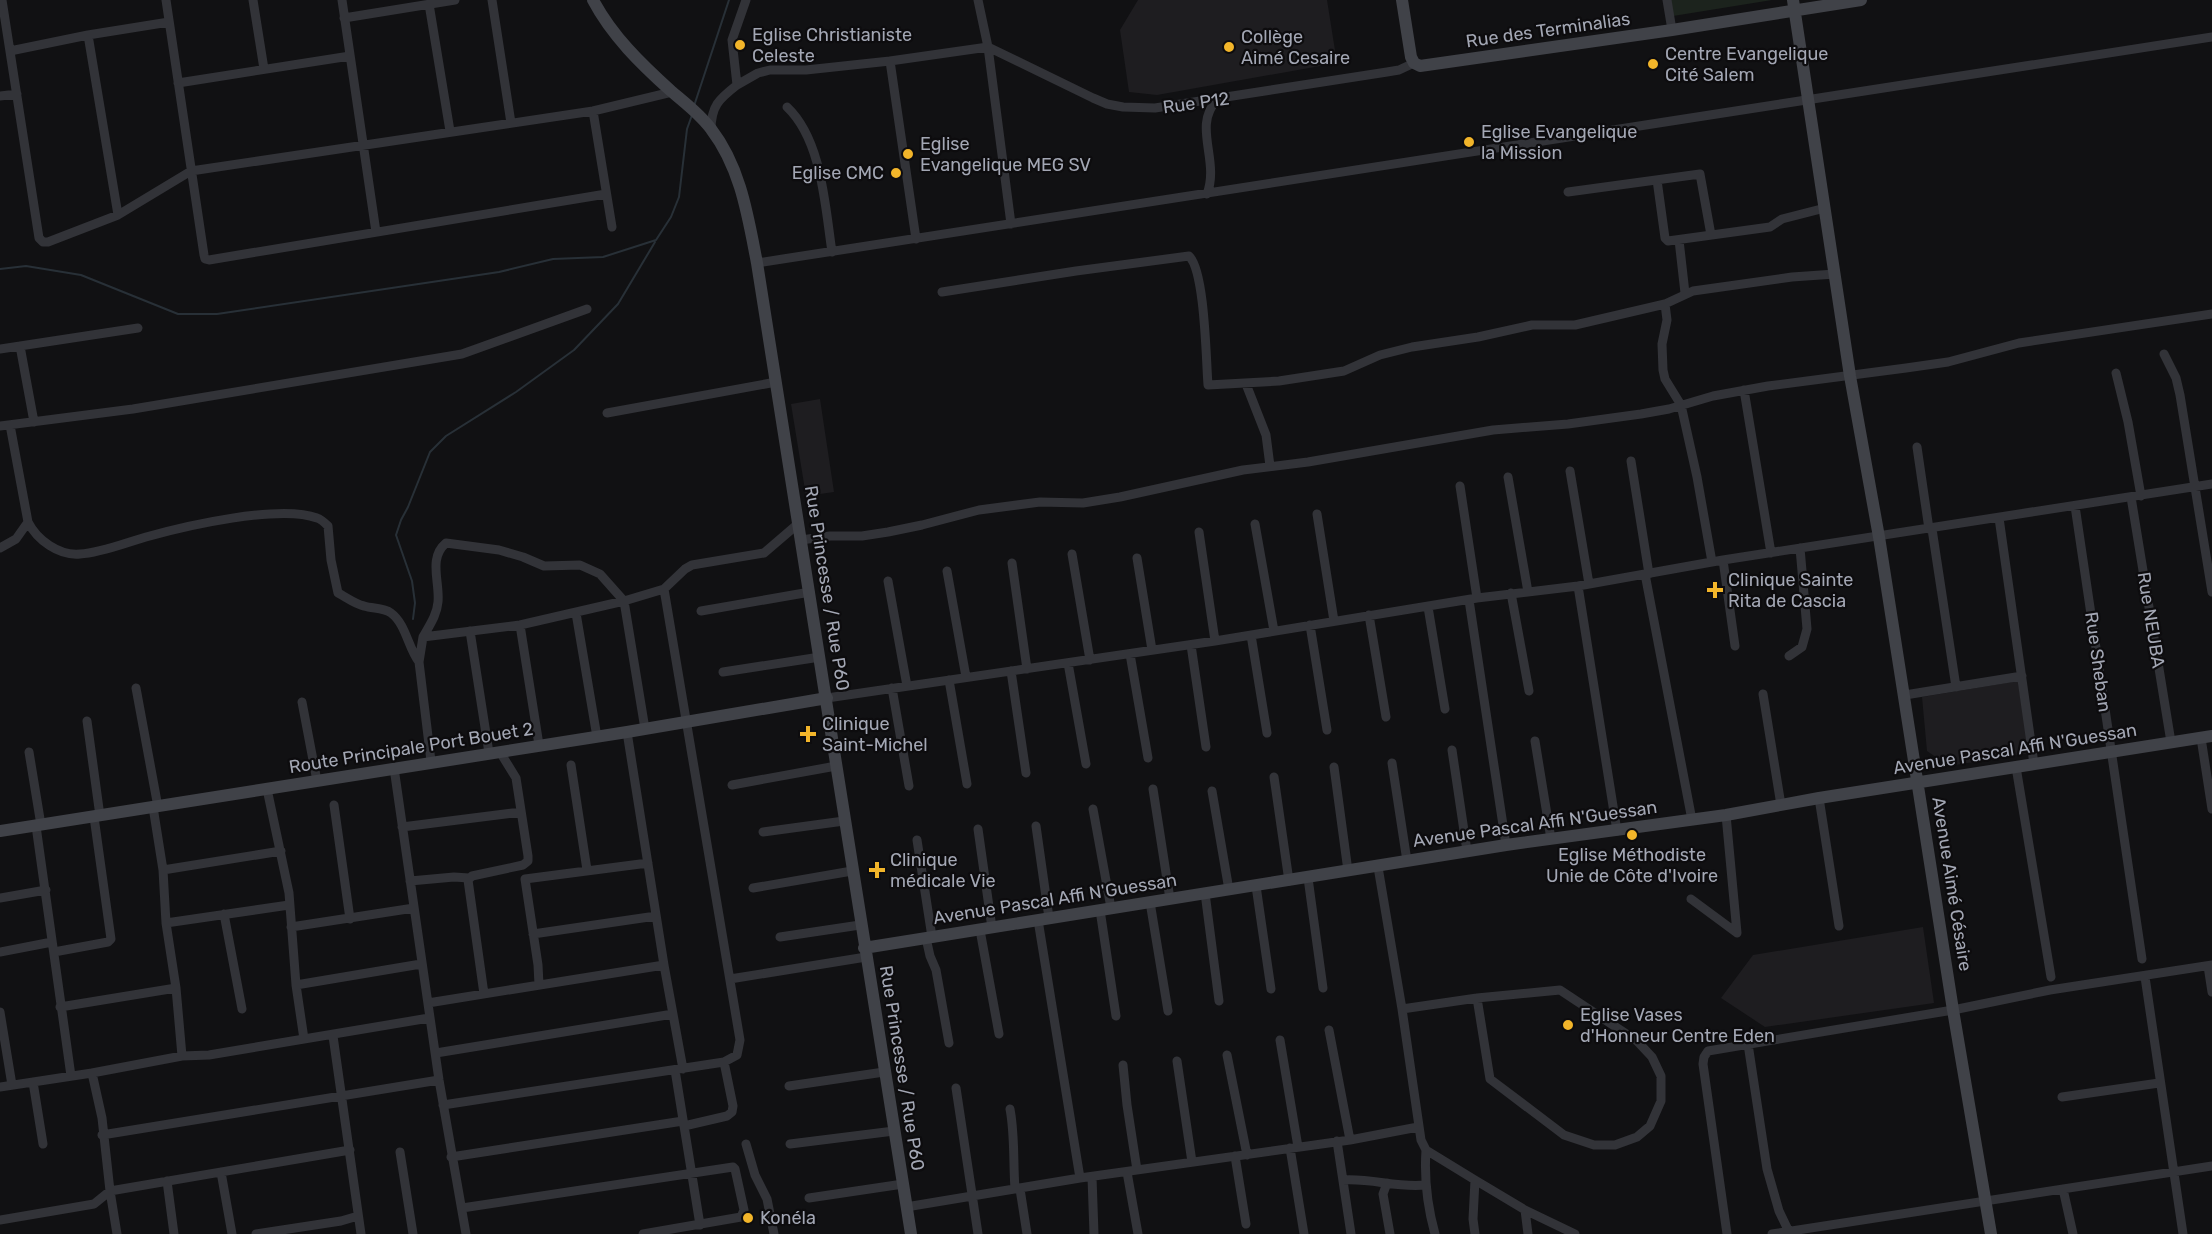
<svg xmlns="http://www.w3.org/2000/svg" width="2212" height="1234" font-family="Rubik,sans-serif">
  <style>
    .built { fill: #1e1d20 }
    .green { fill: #1c231d }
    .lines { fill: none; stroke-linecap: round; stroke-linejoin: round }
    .stream { stroke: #283037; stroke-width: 2 }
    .street { stroke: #323338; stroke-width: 9 }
    .secondary { stroke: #404248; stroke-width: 12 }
    .poi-dot { fill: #f2b52a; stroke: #0d0c0e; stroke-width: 2 }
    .labels { text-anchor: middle; stroke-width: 4.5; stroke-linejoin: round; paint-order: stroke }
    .street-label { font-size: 18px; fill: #a3a7b4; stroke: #0d0c0e }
    .poi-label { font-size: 18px; fill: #a3a7b4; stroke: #0d0c0e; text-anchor: start }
  </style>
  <rect width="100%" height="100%" fill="#111113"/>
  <path class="built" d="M1138,0H1327L1337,63L1157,95L1129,92L1120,30Z
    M820,399L834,492L806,496L791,404Z
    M2018,681L2029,753L1949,766L1927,751L1922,697Z
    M1923,927L1934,1003L1765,1027L1721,998L1753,955Z"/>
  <path class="green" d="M1670,0H1772L1673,16Z"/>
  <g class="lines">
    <path class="stream" d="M694,106L729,0
      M0,269L26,266L81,275L178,314H217L499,272L553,259L603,257L656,240L671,217L679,197L687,129L692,115
      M413,619L415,603L412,581L396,535L401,520L408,507L430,452L446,436L516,392L574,350L618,304L655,242"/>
    <path class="street" d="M2,0L39,238L43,242H48L118,215L191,171L593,111L672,92
      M166,0L204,255L205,259L209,260L606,194
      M253,0L264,69
      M342,0L376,232
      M492,0L511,123
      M978,0L988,47L1011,224
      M1667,0L1672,30
      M429,4L450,131
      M344,18L455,0
      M88,35L118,215
      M988,47L1093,98L1107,104L1123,107L1155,108L1387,72L1399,70L1414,63
      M10,51L88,35L169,22
      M890,61L916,239
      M178,83L350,56
      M737,85L758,73L770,70H806L890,61L988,47
      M0,96L17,94
      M787,107C822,140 825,206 832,252
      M593,111L612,227
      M711,130C711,106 719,99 737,85L732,40L746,0
      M1657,180L1665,238L1668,241L1770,227L1782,219L1825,208
      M1568,192L1700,174L1711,235
      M1207,194C1220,160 1192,126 1217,100
      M1679,240L1685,293
      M757,263L2212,37
      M942,292L1076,271L1189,256C1205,271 1206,360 1208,385L1279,381L1344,371L1380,355L1412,347L1478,337L1532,325H1575L1665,304L1693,291L1792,277L1835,274
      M1665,304L1667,320L1662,344L1663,370L1665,379L1681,405L1697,477L1712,562
      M20,346L34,422
      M0,349L138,328
      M2164,354L2176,378L2180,395L2212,592
      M2116,373L2128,422L2141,496
      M1246,384L1266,435L1270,466
      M1744,390L1771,553
      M607,413L776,382
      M10,425L28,522C37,540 59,556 80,554C101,553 125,543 146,537C185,526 280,504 317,518C321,519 325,523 328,526L331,560L338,593C346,597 355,604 364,606C373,609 383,607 391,613C406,624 408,648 419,662L423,637L520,625L624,601L664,589L685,569L692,565L764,553L799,523
      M0,426L133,409L462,354L587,309
      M1917,447L1929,529
      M1631,461L1649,574
      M1570,471L1589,584
      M1508,477L1528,592
      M1460,486L1477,598
      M2131,497L2171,742
      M2075,506L2142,959
      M1317,514L1334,621
      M1999,518L2034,764
      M1255,524L1274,631
      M1932,529L1956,687
      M1199,532L1215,641
      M801,540L830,536H862L888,532L922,525L979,510L1040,502L1083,503L1120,497L1243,470L1308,462L1493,430L1568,424L1641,414L1669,409L1713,396L1768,386L1906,368L1948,362L2019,343L2212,314
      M0,548L16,539L28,522
      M1072,554L1090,660
      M1137,558L1152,650
      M1723,560L1735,646
      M1012,563L1027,669
      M947,571L966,677
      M1645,574L1692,820
      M888,581L907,686
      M1578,586L1617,831
      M1511,593L1529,691
      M1469,600L1506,845
      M1428,607L1445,709
      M701,611L810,592
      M576,613L597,737
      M1369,615L1386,717
      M520,625L539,745
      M1310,625L1327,730
      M470,631L489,753
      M1251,635L1267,733
      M423,637C429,626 437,615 438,602C440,582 428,558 446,543L499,550L523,557L544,566L580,565L600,574L624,601L645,729
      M1191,645L1206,747
      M1130,654L1148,758
      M1789,656L1802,647L1807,629L1800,548
      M419,662L431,761
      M1068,663L1086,764
      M1011,671L1026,773
      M723,672L820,657
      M949,680L967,784
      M136,688L158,807
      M892,688L909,786
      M1763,694L1781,805
      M1905,695L2022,676
      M827,698L1215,641L1477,598L1578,586L1723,560L2212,484
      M302,702L317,781
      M87,721L100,816
      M627,732L664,965L683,1069
      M2201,738L2212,809
      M1535,741L1551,839
      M1452,750L1467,851
      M29,752L41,825
      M1392,763L1407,861
      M571,765L587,870
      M1334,767L1348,871
      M2016,767L2051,977
      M394,768L439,1080L466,1234
      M1274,777L1289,881
      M732,785L836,766
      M267,789L289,893L296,985L304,1039
      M1153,789L1170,899
      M1212,791L1229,890
      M1819,798L1839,926
      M334,805L350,919
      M153,807L163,870L166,923L176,988L182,1056
      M1093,809L1111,908
      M1726,815L1737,933
      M36,826L71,1076
      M1036,826L1049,918
      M402,827L521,812
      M978,829L992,928
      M763,832L844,821
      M917,840L932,937
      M1378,867L1402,1009L1421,1140L1426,1150L1475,1180L1525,1210L1575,1234
      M163,870L281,851
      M1308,878L1323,988
      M410,881L454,877L469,878
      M1256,886L1271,989
      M753,888L852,871
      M1205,893L1219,1001
      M0,898L46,890
      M1691,899L1737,933
      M1150,902L1168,1011
      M1100,910L1116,1016
      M224,914L242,1009
      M1038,920L1080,1178
      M166,923L289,905
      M291,927L414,908
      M980,930L999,1034
      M533,934L656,916
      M780,937L860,925
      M926,938L930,956L936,970L949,1043
      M0,952L52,942
      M54,952L108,942L111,939L94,817
      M2208,966L2212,992
      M2145,977L2183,1234
      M730,979L866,957
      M296,985L421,964
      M539,985L538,965L525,879L648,863
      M484,994L468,880L472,876L523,865L528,861V856L516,778L500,752
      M428,1003L664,965
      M60,1007L176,988
      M1402,1009L1477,998L1560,990L1637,1041L1652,1057L1661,1076V1101L1650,1126L1637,1137L1615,1145H1594L1564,1135L1490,1079L1477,998
      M0,1012L12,1085
      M1329,1030L1350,1140
      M333,1036L361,1234
      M1280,1040L1298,1147
      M1748,1044L1767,1169L1779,1211L1790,1234
      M436,1053L673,1014
      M1227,1055L1247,1155
      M1177,1061L1192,1162
      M1123,1065L1127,1105L1137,1170
      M675,1070L700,1225
      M92,1073L102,1118L110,1191L117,1234
      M33,1082L43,1144
      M789,1086L884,1072
      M0,1087L92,1073L182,1056L209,1055L429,1018
      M956,1088L978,1234
      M2062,1097L2159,1083
      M443,1105L724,1062L737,1055L740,1040L664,589
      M1010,1109C1015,1135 1013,1162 1015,1189
      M684,1126L727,1116L732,1112L733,1106L724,1062
      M102,1135L439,1080
      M1337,1141L1351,1234
      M746,1144L755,1175L767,1199L774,1234
      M790,1144L894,1131
      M1290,1148L1304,1234
      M1426,1150C1424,1179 1427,1205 1435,1234
      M400,1152L413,1234
      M1235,1156L1246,1224
      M451,1157L683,1121
      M221,1172L232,1234
      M1127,1172L1138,1234
      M1092,1177L1094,1234
      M1343,1180C1372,1178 1397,1188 1425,1185
      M167,1181L174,1234
      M1387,1183L1383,1194L1390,1234
      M1020,1189L1027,1234
      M2063,1189L2073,1234
      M809,1198L903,1184
      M906,1207L1080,1178L1350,1140L1418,1127
      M462,1208L733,1167L735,1169L744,1210L741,1217L643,1234
      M1525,1210L1528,1234
      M0,1220L94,1204L110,1191L350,1150
      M256,1234L341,1221L358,1216
      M1475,1234L1473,1219L1475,1180
      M1727,1234L1703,1064L1704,1057L1708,1051L1953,1010L2050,990L2212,965
      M1772,1234L2212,1166"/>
    <path class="secondary" d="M593,0C612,36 641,64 671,91C685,103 700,114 711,129C741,168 748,217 757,263C808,587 859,910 911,1234
      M1402,0L1411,57L1414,63L1420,66L1672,30L1861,0
      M1793,0L1850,376L1879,537L1953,1010L1991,1234
      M0,831L627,732L827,698
      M864,948L1506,845L1726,815L1819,798L2212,736"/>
  </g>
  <g class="poi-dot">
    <circle cx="740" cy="45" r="6"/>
    <circle cx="1229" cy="47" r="6"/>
    <circle cx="1653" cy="64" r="6"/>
    <circle cx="1469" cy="142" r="6"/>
    <circle cx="908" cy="154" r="6"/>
    <circle cx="896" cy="173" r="6"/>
    <path d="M1712 581h6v6h6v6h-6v6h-6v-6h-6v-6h6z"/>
    <path d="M805 725h6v6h6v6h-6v6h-6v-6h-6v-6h6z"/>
    <circle cx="1632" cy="835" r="6"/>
    <path d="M874 861h6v6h6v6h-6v6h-6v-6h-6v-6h6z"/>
    <circle cx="1568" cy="1025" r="6"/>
    <circle cx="748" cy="1218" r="6"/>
  </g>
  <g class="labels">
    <g class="street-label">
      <text transform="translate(1548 30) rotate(-8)" y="6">Rue des Terminalias</text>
      <text transform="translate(1196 103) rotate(-8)" y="6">Rue P12</text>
      <text transform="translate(827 588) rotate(81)" y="6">Rue Princesse / Rue P60</text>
      <text transform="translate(2151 620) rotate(81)" y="6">Rue NEUBA</text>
      <text transform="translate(2098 662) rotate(82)" y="6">Rue Sheban</text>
      <text transform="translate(411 748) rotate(-9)" y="6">Route Principale Port Bouet 2</text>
      <text transform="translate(2015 749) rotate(-9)" y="6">Avenue Pascal Affi N'Guessan</text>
      <text transform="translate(1535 824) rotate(-8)" y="6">Avenue Pascal Affi N'Guessan</text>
      <text transform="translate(1952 884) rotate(81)" y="6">Avenue Aimé Césaire</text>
      <text transform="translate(1055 899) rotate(-9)" y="6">Avenue Pascal Affi N'Guessan</text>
      <text transform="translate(902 1068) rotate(81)" y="6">Rue Princesse / Rue P60</text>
    </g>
    <g class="poi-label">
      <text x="752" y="41">Eglise Christianiste<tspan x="752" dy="21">Celeste</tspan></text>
      <text x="1241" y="43">Collège<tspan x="1241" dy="21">Aimé Cesaire</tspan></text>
      <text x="1665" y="60">Centre Evangelique<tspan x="1665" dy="21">Cité Salem</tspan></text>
      <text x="1481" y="138">Eglise Evangelique<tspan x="1481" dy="21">la Mission</tspan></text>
      <text x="920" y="150">Eglise<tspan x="920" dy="21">Evangelique MEG SV</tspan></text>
      <text x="884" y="179" text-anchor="end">Eglise CMC</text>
      <text x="1728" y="586">Clinique Sainte<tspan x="1728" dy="21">Rita de Cascia</tspan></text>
      <text x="822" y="730">Clinique<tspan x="822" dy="21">Saint-Michel</tspan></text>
      <text x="1632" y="861" text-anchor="middle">Eglise Méthodiste<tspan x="1632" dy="21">Unie de Côte d'Ivoire</tspan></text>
      <text x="890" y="866">Clinique<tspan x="890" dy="21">médicale Vie</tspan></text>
      <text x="1580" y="1021">Eglise Vases<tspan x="1580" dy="21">d'Honneur Centre Eden</tspan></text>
      <text x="760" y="1224">Konéla</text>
    </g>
  </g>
</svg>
